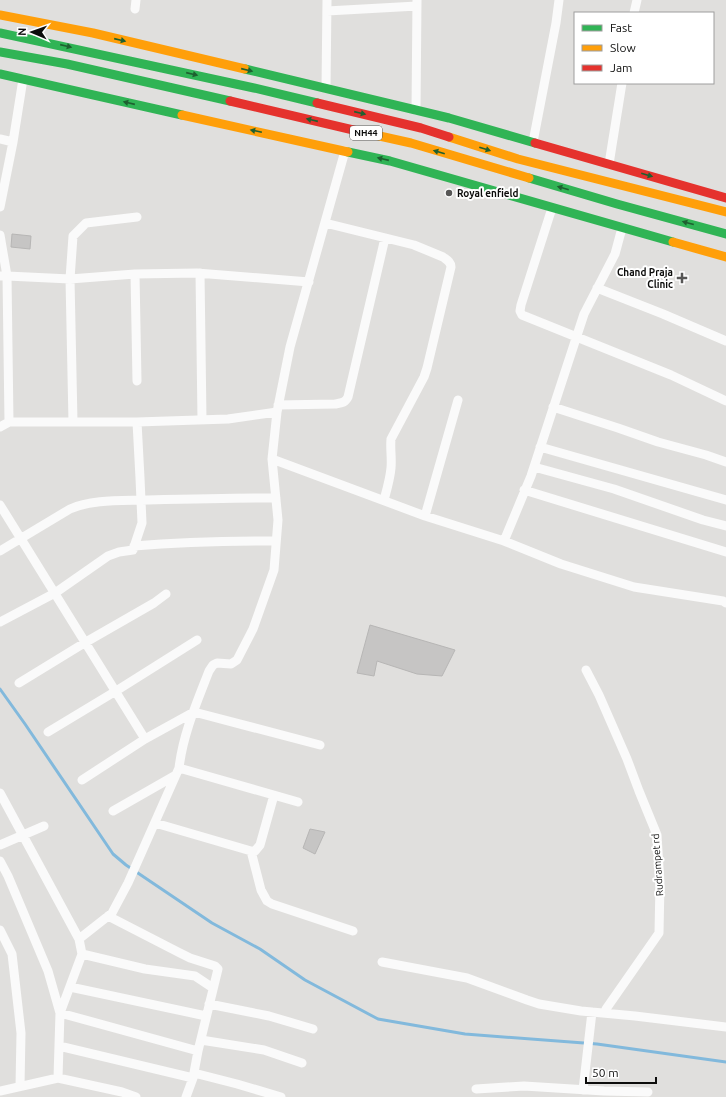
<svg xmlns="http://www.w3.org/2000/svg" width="726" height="1097" font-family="Ubuntu,sans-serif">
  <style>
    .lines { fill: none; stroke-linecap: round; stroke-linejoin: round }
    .stream { stroke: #82b9dc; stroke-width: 3 }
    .building { fill: #c6c5c4; stroke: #b7b6b5 }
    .street { stroke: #fafafa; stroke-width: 9 }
    .fast { stroke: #30b455; stroke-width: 9 }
    .slow { stroke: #ff9f0a; stroke-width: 9 }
    .jam { stroke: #e5322d; stroke-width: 9 }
    .oneway { fill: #1e6030 }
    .poi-dot { fill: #575655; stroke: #fff; stroke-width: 1.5 }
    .labels { text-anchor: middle; stroke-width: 4; stroke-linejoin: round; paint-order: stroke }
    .shield { fill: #fff; stroke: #565655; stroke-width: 1 }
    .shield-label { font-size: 9px; font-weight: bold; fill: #0d0d0c }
    .poi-label { font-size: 10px; font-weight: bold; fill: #0d0d0c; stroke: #fff; text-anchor: start }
    .street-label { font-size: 10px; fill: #0d0d0c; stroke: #fff }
  </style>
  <rect width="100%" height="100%" fill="#e0dfdd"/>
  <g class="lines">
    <path class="stream" d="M0,689L25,724L113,854L126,865L212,923L260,949L305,980L378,1019L465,1034L597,1044L726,1062"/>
  </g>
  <path class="building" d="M12,234L31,236L30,249L11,247Z
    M370,625L455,650L442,676L417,674L377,661L374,676L357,673Z
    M310,829L325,832L315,854L303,848Z"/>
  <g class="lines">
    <path class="street" d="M135,9L136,0
      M327,11L417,6
      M634,13L637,0
      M326,88L327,0
      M416,110L417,0
      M0,139L13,142
      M533,142L556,23L559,0
      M609,164L622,83
      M0,207L13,142L23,79
      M552,208L521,305L520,311L522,315L671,375L726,401
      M325,223L414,245L443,257C447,260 451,262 451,267L427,368L424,377L391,439C390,449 392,458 391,468C390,479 387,489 384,500
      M622,228L615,254L584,314L531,476L504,541L561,564L634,587L723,601L726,603
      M0,235L7,276H0
      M200,273L202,420
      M135,274L137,381
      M597,288L663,314L726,341
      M278,405L335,404C341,403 345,403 348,397L385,238
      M553,407L618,428L658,442L706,455L726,462
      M277,412L228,419L137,422H9L7,276L70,279L135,274L197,273L309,282
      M73,422L70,279L73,236L86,223L137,217
      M0,427L9,422
      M540,447L726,500
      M272,459L425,516L504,541
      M534,467L614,489L703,520L726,526
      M524,490L726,552
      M0,505L145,739
      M425,516L458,400
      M134,546C182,542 229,541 276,541
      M0,551L70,509C92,499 124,501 148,500C191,499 234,498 276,498
      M0,622L55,593L108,556L119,552L133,550L142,523L140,478L137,422
      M586,670L599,695L627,759L639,791L657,835L660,883L659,933L606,1009
      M19,683L86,642L154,603L166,594
      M48,732L116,691L197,640
      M179,768L298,802
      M82,780L145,739L194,712L320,745
      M0,793L79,939
      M113,811L176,775
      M155,823L251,851H255L260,845L274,795
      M0,845L44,826
      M251,851L261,890L267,901L272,904L353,931
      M0,861L8,876L48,971L60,1013L198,1051
      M0,930L12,954L21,1033L20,1086
      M82,954L145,969L195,976L213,988
      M382,962L467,978L527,1000L539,1004L581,1011L635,1016L726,1027
      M70,987L206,1016
      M209,1004L269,1016L313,1029
      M201,1040L264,1050L302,1063
      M59,1046L193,1078L198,1051L218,969L215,966L190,958L178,952L108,916
      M194,1073L237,1084L281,1097
      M58,1078L122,1092L136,1097
      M476,1089L524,1086L604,1091L648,1092
      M583,1090L592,1012
      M0,1091L58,1078L60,1013L82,954L79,939L112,913L128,883L179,768C183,734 197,702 209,671L213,665L217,663L231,664L237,660L253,629L274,570L278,520L272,459L277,412L290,347L345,151
      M186,1097L193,1078"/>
    <path class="fast" d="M0,33L254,88L317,103
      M0,52L67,64L230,101
      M245,69L449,118L535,143
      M0,74L182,115
      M348,152L390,161L673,242
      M529,178L617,204L726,234"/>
    <path class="slow" d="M0,15L93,33L245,69
      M182,115L348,152
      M366,133L411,143L529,178
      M449,137L518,159L726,212
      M673,242L726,257"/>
    <path class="jam" d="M230,101L366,133
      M317,103L421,128L449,137
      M535,143L726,198"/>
  </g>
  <defs><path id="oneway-solid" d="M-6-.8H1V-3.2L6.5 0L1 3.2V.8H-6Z"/></defs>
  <g class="oneway">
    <use href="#oneway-solid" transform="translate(120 40) rotate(13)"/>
    <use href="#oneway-solid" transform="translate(66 46) rotate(13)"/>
    <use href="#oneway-solid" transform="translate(247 70) rotate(13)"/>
    <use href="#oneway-solid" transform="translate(192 74) rotate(13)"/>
    <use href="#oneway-solid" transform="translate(129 103) rotate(-167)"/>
    <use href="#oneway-solid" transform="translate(360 113) rotate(13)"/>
    <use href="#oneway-solid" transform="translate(312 120) rotate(-167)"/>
    <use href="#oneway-solid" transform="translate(256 131) rotate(-168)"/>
    <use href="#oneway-solid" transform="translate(485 149) rotate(18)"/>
    <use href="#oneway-solid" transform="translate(439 152) rotate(-164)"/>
    <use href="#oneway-solid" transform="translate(383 159) rotate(-167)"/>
    <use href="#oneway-solid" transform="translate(647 175) rotate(16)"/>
    <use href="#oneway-solid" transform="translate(563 188) rotate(-164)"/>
    <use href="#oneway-solid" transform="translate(688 223) rotate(-165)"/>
  </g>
  <g class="poi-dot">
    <circle cx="449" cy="193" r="4"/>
    <path d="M680 272h4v4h4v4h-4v4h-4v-4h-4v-4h4z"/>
  </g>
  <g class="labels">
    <rect class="shield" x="350" y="126" width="32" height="14" rx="3"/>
    <g class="shield-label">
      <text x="366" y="136">NH44</text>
    </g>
    <g class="poi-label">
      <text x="457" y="197">Royal enfield</text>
      <text x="673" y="276" text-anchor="end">Chand Praja<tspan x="673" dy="12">Clinic</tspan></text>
    </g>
    <g class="street-label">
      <text transform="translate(657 865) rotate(-94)" y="4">Rudrampet rd</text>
    </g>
  </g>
  <rect x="574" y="12" width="140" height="72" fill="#ffffff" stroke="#9e9e9e"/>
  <rect x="582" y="25" width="20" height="6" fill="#30b455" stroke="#9e9e9e"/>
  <text x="610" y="32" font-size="12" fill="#0d0d0c">Fast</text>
  <rect x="582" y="45" width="20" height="6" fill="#ff9f0a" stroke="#9e9e9e"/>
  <text x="610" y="52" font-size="12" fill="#0d0d0c">Slow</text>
  <rect x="582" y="65" width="20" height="6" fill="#e5322d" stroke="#9e9e9e"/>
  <text x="610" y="72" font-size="12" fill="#0d0d0c">Jam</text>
  <g transform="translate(32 32) rotate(272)" stroke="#ffffff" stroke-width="3" paint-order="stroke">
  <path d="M0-3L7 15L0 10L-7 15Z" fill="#0d0d0c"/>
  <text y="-6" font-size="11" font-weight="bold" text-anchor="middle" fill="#0d0d0c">N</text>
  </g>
  <path d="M586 1077v6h70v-6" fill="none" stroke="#0d0d0c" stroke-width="2"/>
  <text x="592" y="1077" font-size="12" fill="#0d0d0c" stroke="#ffffff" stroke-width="3" paint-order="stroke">50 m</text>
</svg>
